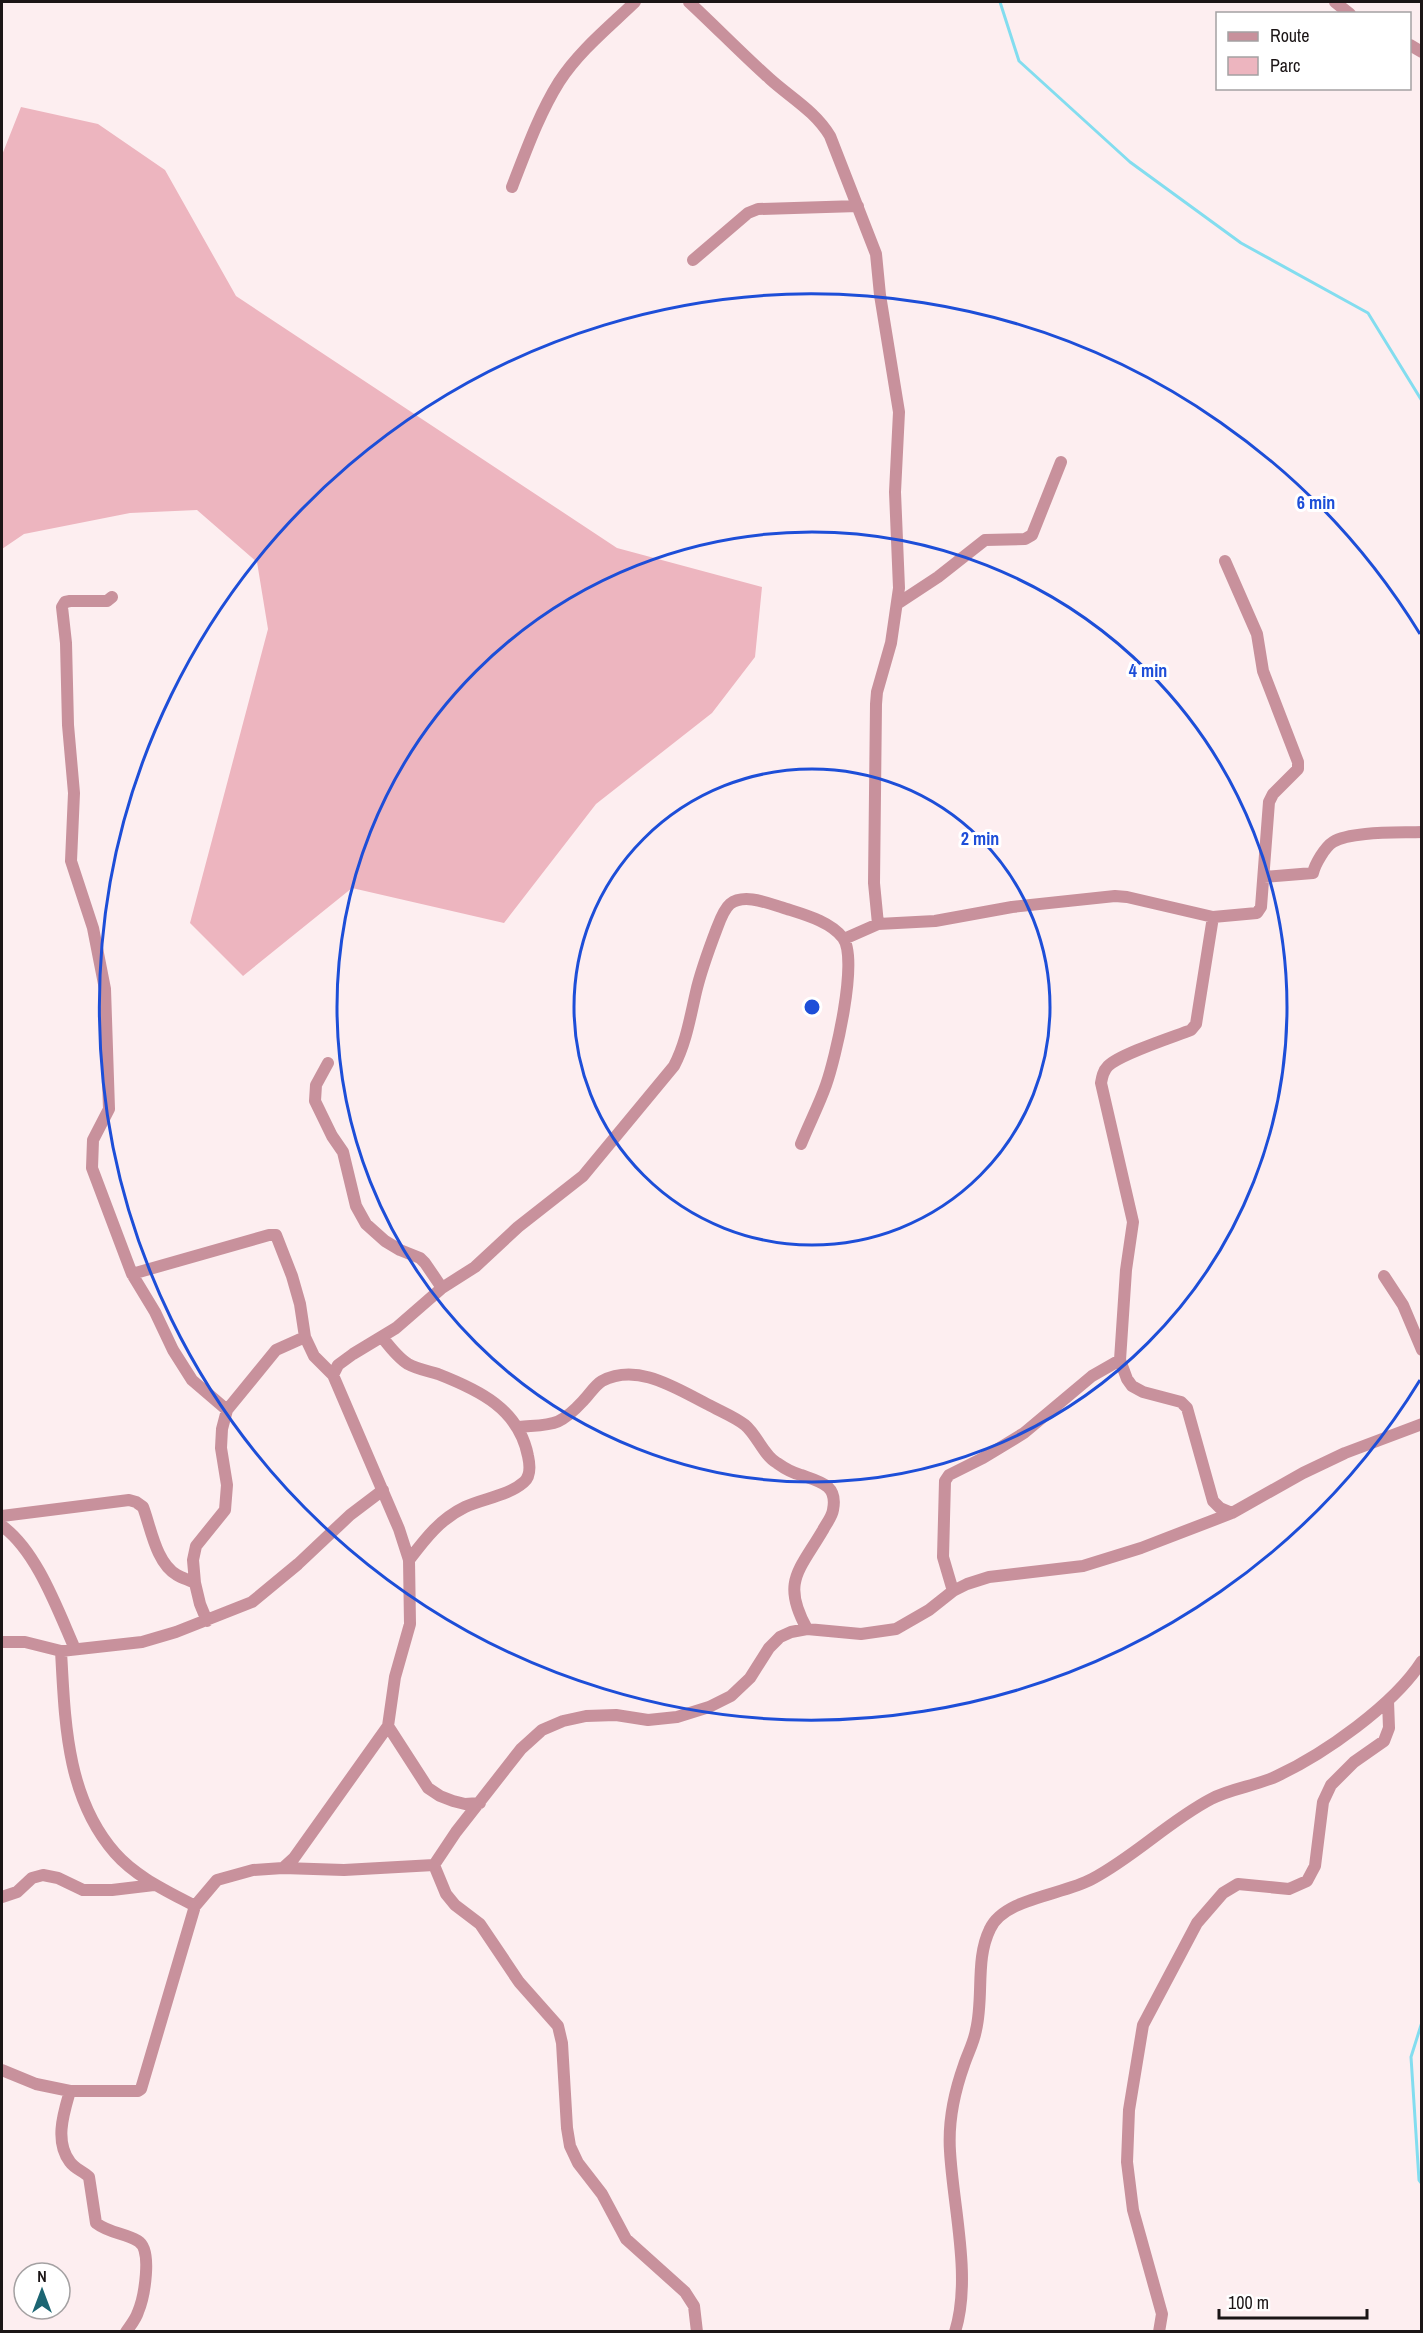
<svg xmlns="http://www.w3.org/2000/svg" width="1423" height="2333" font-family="'Archivo Narrow',sans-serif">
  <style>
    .green { fill: #edb5bf }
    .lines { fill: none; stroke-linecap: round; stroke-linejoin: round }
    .stream { stroke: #83ddef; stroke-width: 3 }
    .minor { stroke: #c8919c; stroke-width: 12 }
    .ring { fill: none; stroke: #1d4ed8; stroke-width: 3 }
    .centre { fill: #1d4ed8; stroke: #fff; stroke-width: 3 }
    .ring-label { font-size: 18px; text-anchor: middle; font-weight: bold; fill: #1d4ed8; stroke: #fff; stroke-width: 6; stroke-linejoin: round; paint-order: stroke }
  </style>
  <rect width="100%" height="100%" fill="#fdeef0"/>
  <path class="green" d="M21,107L98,124L165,170L236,296L617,548L762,587L755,657L712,713L596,804L504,923L352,888L243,976L190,923L268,629L257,562L197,510L130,513L24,534L2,549V155Z"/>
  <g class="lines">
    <path class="stream" d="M1000,2L1019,61L1130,162L1241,243L1368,313L1422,401
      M1422,2022L1411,2057L1419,2180L1422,2184"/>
    <path class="minor" d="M689,2C716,27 742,54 770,79C791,98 815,111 830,136L876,254L880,295L899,412L895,492L899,588L891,643L877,692L876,704L874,883L878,924
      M1335,2L1350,14
      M1410,45L1422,52
      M512,187C526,151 539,114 559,82C579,51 609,27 635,2
      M693,260L748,213L758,209L858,206
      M112,597L107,601H70L65,602L62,607L66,643L68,725L74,793L71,861L93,928L105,989L109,1109L93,1140L92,1168L132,1274L155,1312L173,1350L192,1380L227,1410
      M897,604L938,577L985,540L1025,539L1032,535L1061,462
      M1264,877L1313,873C1315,864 1325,847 1333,842C1351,831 1399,833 1422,832
      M1213,917L1196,1024L1191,1030C1173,1037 1120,1054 1108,1066C1103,1071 1102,1077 1101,1083L1133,1222L1126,1270L1120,1360L1127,1379L1132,1386L1143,1392L1181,1402L1187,1408L1213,1501L1220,1508L1232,1513
      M844,939L878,924L935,921L1012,907L1115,896L1127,897L1213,917L1257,913L1261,907L1269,802L1273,794L1298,769V762L1263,671L1257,634L1225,561
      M328,1063L316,1085L315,1101L332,1136L343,1152L356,1206L366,1224L385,1241L400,1250L420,1258L425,1263L442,1288
      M132,1274L269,1235H276L292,1276L300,1304L305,1337L314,1356L333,1375
      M1384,1276L1403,1305L1422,1350
      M382,1337C389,1346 398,1358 408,1364C417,1369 428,1371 438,1374C479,1390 519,1409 528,1456C530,1465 531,1476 524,1482C508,1496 484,1498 465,1507C440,1519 425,1539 409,1560
      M519,1427C553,1424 559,1427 583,1401C589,1395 595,1385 602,1381C638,1362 677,1389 709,1405C720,1411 735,1417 745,1425C757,1435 764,1456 777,1463C784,1468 793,1473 801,1475C821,1482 838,1485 833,1510C832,1517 826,1524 823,1530C799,1571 781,1582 807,1629
      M2,1516L129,1500L136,1502L143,1507C151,1528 156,1563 177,1575C182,1578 189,1580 195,1583
      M2,1526C37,1551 58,1611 75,1649
      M953,1591L943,1557L945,1481L949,1475L983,1458L1024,1433L1092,1376L1120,1360
      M207,1621L200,1604L195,1583L193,1560L196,1546L225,1510L227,1485L221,1448L222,1429L227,1410L276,1350L305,1337
      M2,1642H25L61,1651C65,1721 66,1797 115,1853C136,1877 167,1891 195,1906
      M61,1651L142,1642L176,1632L252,1602L298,1564L350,1515L383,1490
      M480,1803L465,1804L453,1801L440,1796L428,1788L388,1726L395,1677L410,1624L409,1560L399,1529L333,1375L338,1365L353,1354L396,1328L442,1288L475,1267L518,1227L583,1176L674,1066C686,1043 690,1018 696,992C701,970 709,949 717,928C720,920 724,909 730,904C745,892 772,905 787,909C806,915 831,922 843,938C859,959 835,1060 826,1085C819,1105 809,1124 801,1144
      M434,1865L446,1894L455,1905L480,1924L519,1982L558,2026L562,2043L567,2128L570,2146L578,2163L602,2194L626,2239L685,2292L694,2306L697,2332
      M283,1868L294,1858L388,1726
      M2,1897L17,1892L32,1878L43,1875L58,1878L83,1890H112L154,1885
      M2,2070L36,2084L70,2091H138L141,2089L195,1906L217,1880L253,1870L283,1868L344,1870L434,1865L456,1832L521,1749L542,1730L563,1721L586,1716L616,1715L648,1720L677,1717L709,1707L731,1696L750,1678L769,1648L780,1637L791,1632L807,1629L861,1634L896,1629L929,1610L953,1591L967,1584L989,1577L1083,1566L1141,1548L1232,1513L1303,1473L1345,1453L1422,1424
      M70,2091C64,2112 54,2141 70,2162C75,2169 83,2171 89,2177L96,2223C109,2233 124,2233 138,2241C153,2250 144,2298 138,2312C136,2319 130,2326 126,2332
      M955,2332C972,2278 953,2207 950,2151C948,2121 954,2093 964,2065C968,2053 974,2042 976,2030C984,1997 975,1959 990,1929C1004,1898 1063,1895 1092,1879C1134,1857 1169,1821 1211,1799C1232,1788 1256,1786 1277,1776C1324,1754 1394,1705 1422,1661
      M1159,2332L1162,2314L1133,2210L1127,2162L1129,2110L1143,2025L1197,1923L1223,1893L1238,1884L1289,1889L1307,1881L1315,1866L1323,1802L1331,1785L1354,1762L1384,1741L1389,1728L1388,1701"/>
  </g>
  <g class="ring">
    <circle cx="812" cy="1007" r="238"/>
    <circle cx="812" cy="1007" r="475"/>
    <path d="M1420 1380A713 713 0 1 1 1420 634"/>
  </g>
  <circle cx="812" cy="1007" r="9" class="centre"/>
  <g class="ring-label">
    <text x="1316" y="509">6 min</text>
    <text x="1148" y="677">4 min</text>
    <text x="980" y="845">2 min</text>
  </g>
  <rect width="1423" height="2333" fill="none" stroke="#1b1516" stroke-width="6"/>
  <rect x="1216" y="12" width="195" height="78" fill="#ffffff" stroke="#a4a1a2" stroke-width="1.5"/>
  <rect x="1228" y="32" width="30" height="9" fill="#c8919c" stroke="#a4a1a2" stroke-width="1.5"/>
  <text x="1270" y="42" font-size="18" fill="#1b1516">Route</text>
  <rect x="1228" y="57" width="30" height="18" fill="#edb5bf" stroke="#a4a1a2" stroke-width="1.5"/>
  <text x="1270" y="72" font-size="18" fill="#1b1516">Parc</text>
  <g transform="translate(42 2291)"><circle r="28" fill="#ffffff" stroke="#a4a1a2" stroke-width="1.5"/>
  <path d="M0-4.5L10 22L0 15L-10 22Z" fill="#1c6572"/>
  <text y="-9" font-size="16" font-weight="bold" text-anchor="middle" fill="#1b1516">N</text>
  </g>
  <path d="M1219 2309v9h148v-9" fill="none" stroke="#1b1516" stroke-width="3"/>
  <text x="1228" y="2309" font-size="18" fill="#1b1516" stroke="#ffffff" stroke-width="4.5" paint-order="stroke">100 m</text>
</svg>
